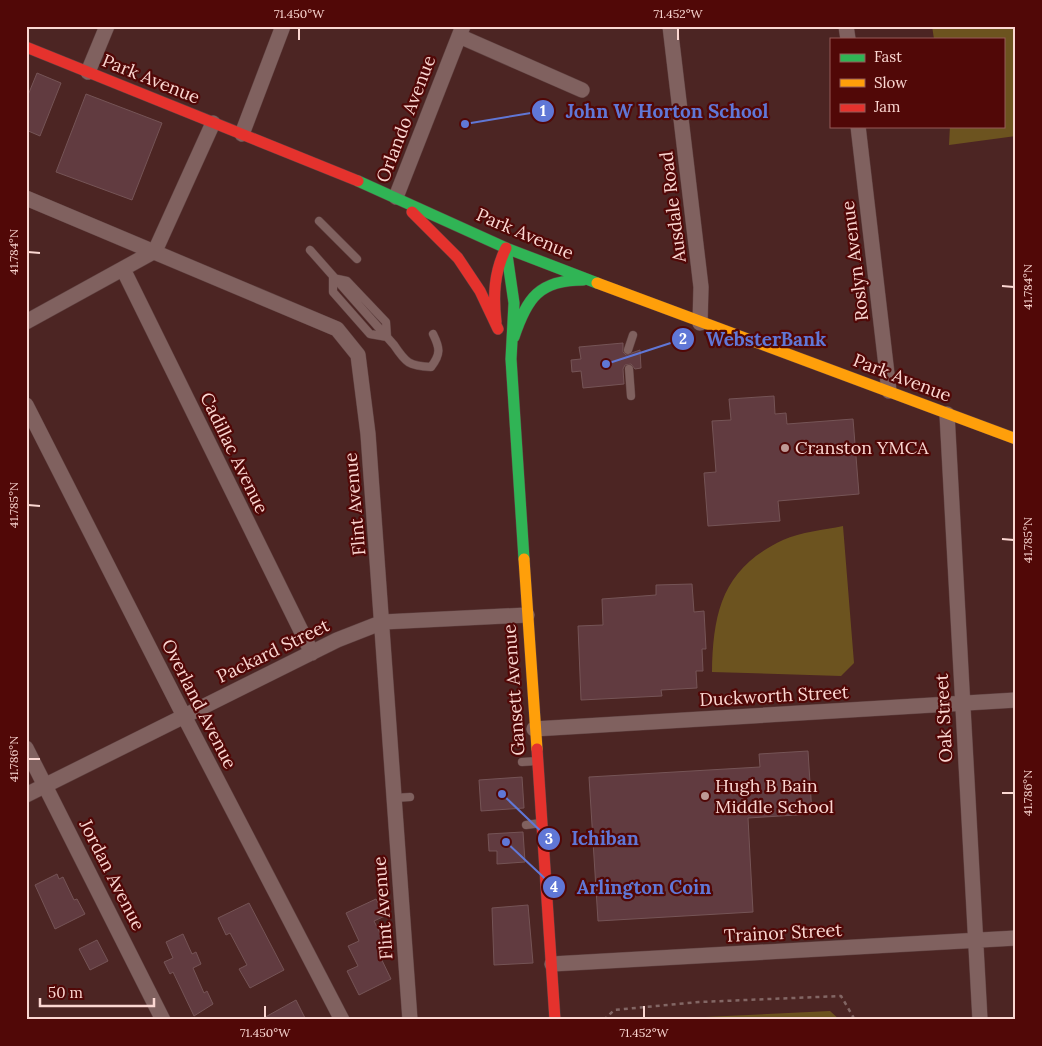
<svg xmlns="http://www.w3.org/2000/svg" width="1042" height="1046" font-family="Lora,serif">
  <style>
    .green { fill: #6c531f }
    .building { fill: #613b40; stroke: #755456 }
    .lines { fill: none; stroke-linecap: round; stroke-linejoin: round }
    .lane-casing { stroke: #5f4140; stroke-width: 9 }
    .street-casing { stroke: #5f4140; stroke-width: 16 }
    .fast-casing { stroke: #5f4140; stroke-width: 12 }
    .slow-casing { stroke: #5f4140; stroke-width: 12 }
    .jam-casing { stroke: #5f4140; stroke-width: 12 }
    .path { stroke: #826664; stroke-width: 2.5; stroke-dasharray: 4 4; stroke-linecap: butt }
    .lane { stroke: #80615f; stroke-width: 8 }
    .street { stroke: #80615f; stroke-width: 15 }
    .fast { stroke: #30b455; stroke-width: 11 }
    .slow { stroke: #ff9f0a; stroke-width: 11 }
    .jam { stroke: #e5322d; stroke-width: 11 }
    .ticks { fill: none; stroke: #fbd7d2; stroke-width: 2 }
    .poi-dot { fill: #be9995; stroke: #510807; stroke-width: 2 }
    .labels { text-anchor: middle; stroke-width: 4.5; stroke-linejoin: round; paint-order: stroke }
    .street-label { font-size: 18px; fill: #fbd7d2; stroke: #510807 }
    .poi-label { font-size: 18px; fill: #fbd7d2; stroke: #510807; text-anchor: start }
    .leader { fill: none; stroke: #6077d6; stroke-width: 2 }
    .callout-dot { fill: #6077d6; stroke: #510807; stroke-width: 2 }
    .mark-label { font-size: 15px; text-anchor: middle; font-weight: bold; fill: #fff }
    .callout-label { font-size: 19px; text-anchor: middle; font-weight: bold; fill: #6077d6; stroke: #510807; stroke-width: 4.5; stroke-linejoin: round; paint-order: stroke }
    .neatline { fill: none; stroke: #fbd7d2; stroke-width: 2 }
    .ticks-label { font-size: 12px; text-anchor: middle; fill: #fbd7d2 }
  </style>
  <rect width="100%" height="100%" fill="#4c2523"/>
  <path class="green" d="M932,26H1016V136L949,145L950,126H1003V39H934Z
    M843,526L854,663L841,676L712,672C713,611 723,568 783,540C801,532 824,530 843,526Z
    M830,1011L840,1020H642Z"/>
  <path class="building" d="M37,73L61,83L40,136L26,130V100Z
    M86,94L162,123L132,200L56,172Z
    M623,343V352L626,355L640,350L641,368L635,369L631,364L625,365L623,369L624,384L583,388L581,371L572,372L571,360L581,359L579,347Z
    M774,396L775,414L786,413L787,424L853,419L859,494L778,501L780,521L708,526L704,473L716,472L712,421L731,420L729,399Z
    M692,584L694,612L704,611L706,649H702L703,671H696L697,688L661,690L662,696L581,700L578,626L603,625L602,599L656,595V585Z
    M808,751L812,814L748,818L753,912L598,921L589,777L760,767L759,754Z
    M522,777L524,808L481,811L479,780Z
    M523,832L525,862L497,864V851H489L488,834Z
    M57,874L59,879L63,877L74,900L77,899L85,914L55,929L35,885Z
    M376,899L385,916L374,921L388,949L379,954L391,979L359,995L347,971L358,966L348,946L359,941L346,913Z
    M249,903L284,970L250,988L239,969L247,965L230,933L226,935L218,918Z
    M528,905L533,963L494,965L492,908Z
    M183,934L192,954L196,952L201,964L193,968L204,993L207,991L213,1004L194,1016L173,972L170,974L164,962L173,958L166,942Z
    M97,940L108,961L90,970L79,949Z
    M296,1000L306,1020H260Z"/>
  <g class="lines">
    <defs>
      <path id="lane" d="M319,221L357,259
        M310,250L394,345C406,363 409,366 431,367C441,354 440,348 433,334
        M333,278L347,281L386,322L387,337L370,334L333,292Z
        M628,350L633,335
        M629,369L631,396
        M522,762L537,761
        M394,798L410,797
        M526,825L541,823"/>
      <path id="street" d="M670,26L701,287L700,323
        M846,26L848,39
        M459,36L582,90
        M88,72L107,26
        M858,126L889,391
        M242,134L283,26
        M396,197L463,26
        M26,198L337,329L358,355L368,434L410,1020
        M123,269L312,653
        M26,322L155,251L213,123
        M26,405L184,716L342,1020
        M947,414L980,1020
        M534,729L1016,700
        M26,748L163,1020
        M26,795L337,640L383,622L527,615
        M552,964L1016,938"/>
      <path id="fast" d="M358,181L506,248L597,283
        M506,248L514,303L511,359L524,559
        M514,337C527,298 539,280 583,280"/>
      <path id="slow" d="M597,283L1016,439
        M524,559L537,749"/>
      <path id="jam" d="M26,47L358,181
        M412,212L458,258L480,291L498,329
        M496,322C493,296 494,272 506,248
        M537,749L555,1020"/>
    </defs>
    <use href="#lane" class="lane-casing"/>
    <use href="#street" class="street-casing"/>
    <use href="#fast" class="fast-casing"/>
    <use href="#slow" class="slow-casing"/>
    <use href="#jam" class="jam-casing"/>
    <path class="path" d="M604,1020L614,1010L699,1002L841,996L855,1020"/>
    <use href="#lane" class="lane"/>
    <use href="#street" class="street"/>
    <use href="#fast" class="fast"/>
    <use href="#slow" class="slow"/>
    <use href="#jam" class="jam"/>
  </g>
  <path class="ticks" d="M299,40V28M678,40V28M28,252L40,253M1002,286L1014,287M28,505L40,506M1002,539L1014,540M28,759H40M1002,793H1014M265,1018V1006M644,1018V1006"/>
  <g class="poi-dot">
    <circle cx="785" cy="448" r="5"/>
    <circle cx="705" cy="796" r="5"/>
  </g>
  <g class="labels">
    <g class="street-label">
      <text transform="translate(151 79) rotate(22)" y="6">Park Avenue</text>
      <text transform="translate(406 119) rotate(-69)" y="6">Orlando Avenue</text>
      <text transform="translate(673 207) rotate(-97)" y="6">Ausdale Road</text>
      <text transform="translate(525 234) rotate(23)" y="6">Park Avenue</text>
      <text transform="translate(855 261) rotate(-97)" y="6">Roslyn Avenue</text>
      <text transform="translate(902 378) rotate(21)" y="6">Park Avenue</text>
      <text transform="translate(234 453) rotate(64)" y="6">Cadillac Avenue</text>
      <text transform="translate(355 504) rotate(-95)" y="6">Flint Avenue</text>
      <text transform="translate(273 651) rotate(-26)" y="6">Packard Street</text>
      <text transform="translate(514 690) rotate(-94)" y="6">Gansett Avenue</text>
      <text transform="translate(774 696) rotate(-3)" y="6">Duckworth Street</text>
      <text transform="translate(199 704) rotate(63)" y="6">Overland Avenue</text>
      <text transform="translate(944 718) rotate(-93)" y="6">Oak Street</text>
      <text transform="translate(112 875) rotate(63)" y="6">Jordan Avenue</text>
      <text transform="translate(383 908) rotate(-94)" y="6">Flint Avenue</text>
      <text transform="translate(783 933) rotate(-3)" y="6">Trainor Street</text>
    </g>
    <g class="poi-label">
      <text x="795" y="454">Cranston YMCA</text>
      <text x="715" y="792">Hugh B Bain<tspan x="715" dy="21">Middle School</tspan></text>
    </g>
  </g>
  <path class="leader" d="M465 124L543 111M606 364L683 339M502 794L549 839M506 842L554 887"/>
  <g class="callout-dot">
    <circle cx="465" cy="124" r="5"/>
    <circle cx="606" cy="364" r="5"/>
    <circle cx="502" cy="794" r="5"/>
    <circle cx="506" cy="842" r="5"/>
    <circle cx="543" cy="111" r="12"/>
    <circle cx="683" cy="339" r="12"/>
    <circle cx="549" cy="839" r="12"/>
    <circle cx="554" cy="887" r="12"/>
  </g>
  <g class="mark-label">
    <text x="543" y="116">1</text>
    <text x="683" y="344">2</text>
    <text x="549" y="844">3</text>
    <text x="554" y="892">4</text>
  </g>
  <g class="callout-label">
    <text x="667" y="118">John W Horton School</text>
    <text x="766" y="346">WebsterBank</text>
    <text x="605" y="845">Ichiban</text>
    <text x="644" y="894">Arlington Coin</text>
  </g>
  <rect width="1042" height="1046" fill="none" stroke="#510807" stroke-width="55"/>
  <rect x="830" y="38" width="175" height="90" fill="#510807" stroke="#955b58"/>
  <rect x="840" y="54" width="25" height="8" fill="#30b455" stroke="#955b58"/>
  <text x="874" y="62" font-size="15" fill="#fbd7d2">Fast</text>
  <rect x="840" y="79" width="25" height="8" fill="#ff9f0a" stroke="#955b58"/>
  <text x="874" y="88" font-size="15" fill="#fbd7d2">Slow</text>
  <rect x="840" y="104" width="25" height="8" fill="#e5322d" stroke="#955b58"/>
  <text x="874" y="112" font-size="15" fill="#fbd7d2">Jam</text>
  <path d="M40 998v8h114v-8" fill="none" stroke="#fbd7d2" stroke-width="2.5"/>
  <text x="48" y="998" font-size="15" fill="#fbd7d2" stroke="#510807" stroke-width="4" paint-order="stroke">50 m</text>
  <rect x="28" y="28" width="986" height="990" class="neatline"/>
  <g class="ticks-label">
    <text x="299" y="18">71.450°W</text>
    <text x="678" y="18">71.452°W</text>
    <text transform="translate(14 252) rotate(-90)" y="4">41.784°N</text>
    <text transform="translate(1028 287) rotate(-90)" y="4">41.784°N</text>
    <text transform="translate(14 505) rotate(-90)" y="4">41.785°N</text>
    <text transform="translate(1028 540) rotate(-90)" y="4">41.785°N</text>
    <text transform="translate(14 759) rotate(-90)" y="4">41.786°N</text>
    <text transform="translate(1028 793) rotate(-90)" y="4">41.786°N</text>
    <text x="265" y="1037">71.450°W</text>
    <text x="644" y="1037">71.452°W</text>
  </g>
</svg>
